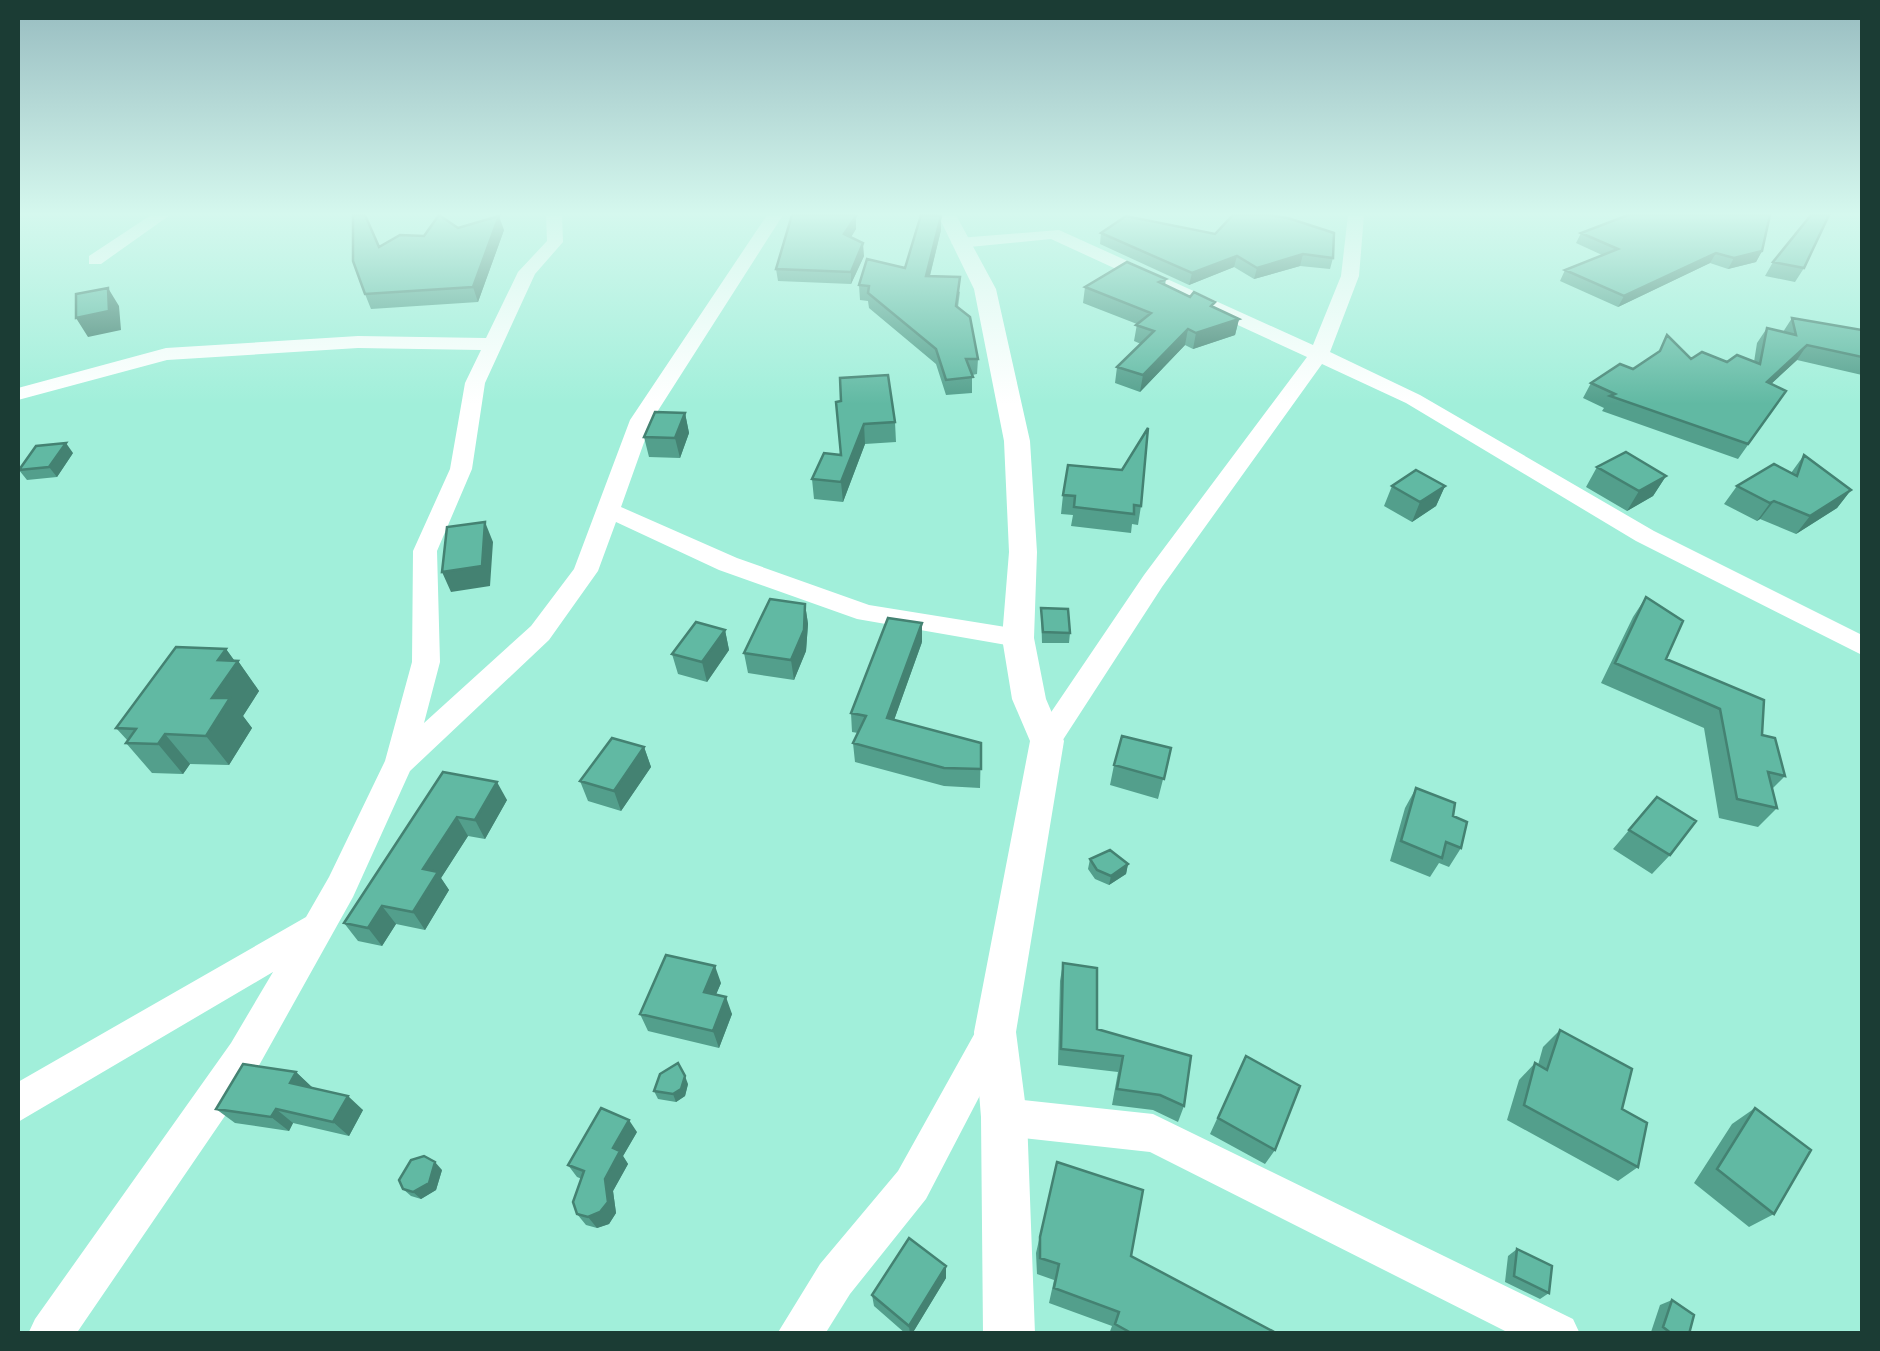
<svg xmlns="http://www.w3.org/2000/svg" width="1880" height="1351" font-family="Manrope,sans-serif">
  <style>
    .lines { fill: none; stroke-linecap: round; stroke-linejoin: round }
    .minor { fill: #fff; fill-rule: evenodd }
    .tertiary { fill: #fff; fill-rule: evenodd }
    .wall { fill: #539f8c }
    .shaded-wall { fill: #448272 }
    .building { fill: #61b9a3; stroke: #448272; stroke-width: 2.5 }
  </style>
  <rect width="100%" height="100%" fill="#a1efda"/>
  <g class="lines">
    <path class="minor" d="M151,215H170L101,264H89V256Z
      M546,215H562L563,242L535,274L485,383L472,469L437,551L440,662L424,723L531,626L574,569L630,420L767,215H783L652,420L621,507L737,558L869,605L1018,629L1027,631L1031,638L1027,645L1018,647L857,619L719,570L616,522L598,571L549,640L410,771L353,897L257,1069L76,1334H28L35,1319L231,1043L273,972L18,1122V1082L306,917L329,877L385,761L412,662L413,551L450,469L465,383L481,350L358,348L167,360L18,400V388L166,348L358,336L486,338L518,272L547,241Z
      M1348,215H1364L1359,276L1330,352L1420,395L1654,531L1862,635V655L1636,541L1406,403L1322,364L1162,587L1057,749L1047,752L1037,749L1032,741L1037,733L1144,575L1307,357L1051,239L959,248L951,243L959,238L1059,230L1313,345L1341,276Z
      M994,1017L1007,1022L1012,1034L926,1199L850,1294L825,1334H777L820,1264L898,1171L981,1022Z
      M1004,1098L1153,1114L1573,1319L1580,1334H1511L1150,1152L1004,1136L990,1131L985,1117L990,1103Z"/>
    <path class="tertiary" d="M938,215H956L996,289L1030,441L1037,552L1034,638L1046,699L1064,741L1016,1032L1027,1117L1035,1334H983L981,1117L974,1032L1030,741L1012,699L1002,638L1009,552L1004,441L974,289Z"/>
  </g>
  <path class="wall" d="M458,228L504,230L478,302L371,309L365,294L379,247Z
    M856,229L851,237L864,256L851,284L778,281L776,269Z
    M941,230L930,276L960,292L958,307L978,359L977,374L972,375V393L946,395L936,364L869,308L868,301L860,300L859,285L905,268Z
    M1101,233L1333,258L1330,269L1300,266L1254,279L1234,267L1189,285L1100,244Z
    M1581,233L1762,251L1756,262L1728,269L1710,263L1618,307L1560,281L1565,270L1602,255L1576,243Z
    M1773,262L1804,268L1795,282L1765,276Z
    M1166,279L1165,285L1239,319L1235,335L1193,349L1185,345L1140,392L1115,383L1117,367L1141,344L1134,341L1137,324L1083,303L1085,287Z
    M1792,318L1862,330V375L1797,360L1771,384L1786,391L1738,459L1602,411L1604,408L1583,398L1591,383L1633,369L1691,359L1754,362L1757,343L1767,328L1783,332Z
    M836,402L895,422L896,442L865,444L843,502L814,499L812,479L841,455Z
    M685,413L689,433L680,458L649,457L644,437Z
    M73,453L57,477L27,480L19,470Z
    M1804,455L1851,490L1837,508L1796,534L1760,519L1757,521L1724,504L1737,486L1791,473Z
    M1597,467L1666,476L1653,496L1627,511L1586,487Z
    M1392,486H1445L1436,506L1412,522L1384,506Z
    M1063,495L1141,506L1138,525L1132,524L1131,533L1071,526L1073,515L1061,514Z
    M1646,597L1666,659L1762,735L1785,776L1772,789L1777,808L1758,827L1719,818L1704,728L1601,683L1633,617Z
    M805,604L808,624L806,651L794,680L748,673L744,653Z
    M1041,608L1070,633L1069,643H1042Z
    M725,630L729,650L707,682L678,674L672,654Z
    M922,642L894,720L981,743L980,788L944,786L855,762L853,743L858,733L852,732L851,713Z
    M226,649L234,660L238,661L259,691L243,716L252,728L229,765L190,764L183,774L152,773L126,743L128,741L116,728Z
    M644,747L651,767L621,811L588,801L580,781Z
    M1171,748L1158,799L1110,785L1114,765Z
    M443,772L507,800L485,839L468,836L441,878L449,890L425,930L396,924L382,946L358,941L344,923Z
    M1416,788L1453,816L1461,848L1449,867L1439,863L1430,877L1390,861L1405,808Z
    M1657,797L1670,855L1652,874L1613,849Z
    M1090,859L1128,864L1126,874L1109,885L1095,879L1088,869Z
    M1063,963L1097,1029L1184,1106L1178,1122L1153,1110L1112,1105L1118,1072L1058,1065L1060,981Z
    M721,983L716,994L732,1014L719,1048L648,1031L640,1014Z
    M1560,1030L1622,1109L1638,1167L1618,1181L1507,1120L1519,1080L1535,1063L1538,1065L1543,1047Z
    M1246,1056L1275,1150L1265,1164L1210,1134Z
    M296,1072L312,1088L363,1110L349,1136L293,1123L289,1131L235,1123L216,1109Z
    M688,1084L685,1096L676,1102L658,1099L654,1091Z
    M1755,1108L1774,1214L1749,1227L1694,1183L1732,1124Z
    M637,1132L623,1156L628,1164L613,1191L616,1213L609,1224L597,1228L586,1225L577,1214L582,1179L577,1177L568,1165Z
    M1057,1162L1131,1256L1278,1334H1109L1112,1326L1049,1303L1054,1280L1037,1274L1036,1253Z
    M442,1170L436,1190L421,1199L411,1196L403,1189Z
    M1517,1249L1549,1293L1540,1299L1505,1282L1508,1256Z
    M946,1266V1278L912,1334H906L874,1306L872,1295Z
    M1672,1300L1689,1334H1653L1651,1332L1660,1305Z"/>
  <path class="shaded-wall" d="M499,216L504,230L478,302L473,287Z
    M856,216V229L845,247L844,234Z
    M941,216V230L926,291V276Z
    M863,243L864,256L851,284V272Z
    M1762,251L1756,262L1728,269L1734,258Z
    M1716,253L1710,263L1618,307L1624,296Z
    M1303,254L1300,266L1254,279L1257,268Z
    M1237,256L1234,267L1189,285L1192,273Z
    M108,288L119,306L121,330L88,337L76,318Z
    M1239,319L1235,335L1193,349L1196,333Z
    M1188,329L1185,345L1140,392L1143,375Z
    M1807,345L1797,360L1757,397L1767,382Z
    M685,413L689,433L680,458L675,438Z
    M864,424L865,444L843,502L841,482Z
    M66,443L73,453L57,477L49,467Z
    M1666,476L1653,496L1627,511L1639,491Z
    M1445,486L1436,506L1412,522L1420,502Z
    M1851,490L1837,508L1796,534L1810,516Z
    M1774,501L1760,519L1757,521L1770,503Z
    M485,522L493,542L490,586L451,592L442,572Z
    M805,604L808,624L806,651L794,680L791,660Z
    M922,623V642L888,737L887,718Z
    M725,630L729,650L707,682L702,662Z
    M226,649L236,663L238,661L259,691L243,716L252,728L229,765L206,736L218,660Z
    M165,734L190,764L183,774L158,744Z
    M644,747L651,767L621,811L614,791Z
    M497,782L507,800L485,839L475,820Z
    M457,817L468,836L441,878L449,890L425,930L413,912L423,869Z
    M1128,864L1126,874L1109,885L1111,876Z
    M382,906L396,924L382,946L368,928Z
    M715,966L721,983L710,1009L704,992Z
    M726,997L732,1014L719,1048L713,1031Z
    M296,1072L312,1087L307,1098L290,1083Z
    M685,1076L688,1084L685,1096L676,1102L673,1094Z
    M348,1096L363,1110L349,1136L333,1122Z
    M276,1109L293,1123L289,1131L271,1117Z
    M629,1120L637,1132L623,1156L628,1164L613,1191L616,1213L609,1224L597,1228L588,1217L605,1179L613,1148Z
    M435,1162L442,1170L436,1190L421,1199L413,1192Z
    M946,1266V1278L912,1334H910L909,1326Z"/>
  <path class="building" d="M353,215H365L379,247L400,235L424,236L439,215L458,228L499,216L473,287L365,294L353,261Z
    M792,215H854L856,216L844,234L863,243L851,272L776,269Z
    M921,215L941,216L926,276L960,277L956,306L970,317L978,359H966L973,377L946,380L936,349L868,293L869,286L859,285L867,259L905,268Z
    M1233,215H1268L1288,218L1334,233L1333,258L1303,254L1257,268L1237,256L1192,273L1101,233L1126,216L1215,234Z
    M1628,215H1770L1762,251L1734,258L1716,253L1624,296L1565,270L1618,249L1581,233Z
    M1811,215H1829L1804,268L1773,262Z
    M1127,262L1166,279L1159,282L1190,297L1194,292L1215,302L1211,306L1239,319L1196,333L1188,329L1143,375L1117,367L1154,331L1136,325L1151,313L1085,287Z
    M108,288L109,311L76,318V294Z
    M1792,318L1862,330V357L1807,345L1767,382L1786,391L1748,444L1610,396L1615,394L1591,383L1620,364L1633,369L1660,351L1667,335L1691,359L1702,352L1727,362L1737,355L1760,364L1767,328L1796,335Z
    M888,375L895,422L864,424L841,482L812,479L824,453L841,455L836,402L841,401L840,378Z
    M655,412L685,413L675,438L644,437Z
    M1148,428L1141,506L1134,505V514L1074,507L1075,496L1063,495L1068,465L1122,470Z
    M66,443L49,467L19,470L36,446Z
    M1626,452L1666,476L1639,491L1597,467Z
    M1804,455L1851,490L1810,516L1774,501L1770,503L1737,486L1774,464L1797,476Z
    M1416,470L1445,486L1420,502L1392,486Z
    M485,522L482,566L442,572L447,527Z
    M1646,597L1683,621L1666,659L1764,700L1762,735L1775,738L1785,776L1768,772L1777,808L1737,799L1720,709L1615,663Z
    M770,599L805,604L804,630L791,660L744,653Z
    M1041,608L1068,609L1070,633L1043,632Z
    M888,618L922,623L887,718L981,743V769L944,768L853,743L866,716L851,713Z
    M696,622L725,630L702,662L672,654Z
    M176,647L226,649L218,660L238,661L212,698H230L206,736L165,734L158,744L126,743L136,729L116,728Z
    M1122,736L1171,748L1164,779L1114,765Z
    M612,738L644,747L614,791L580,781Z
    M443,772L497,782L475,820L457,817L423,869L438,872L413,912L382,906L368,928L344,923Z
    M1416,788L1455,803L1453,816L1467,822L1461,848L1446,842L1442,858L1401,841Z
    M1657,797L1696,821L1670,855L1629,830Z
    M1110,850L1128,864L1111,876L1097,870L1090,859Z
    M666,955L715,966L704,992L726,997L713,1031L640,1014Z
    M1063,963L1097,968V1029L1191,1056L1184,1106L1160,1095L1117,1089L1123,1056L1061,1049Z
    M1560,1030L1632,1069L1622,1109L1647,1123L1638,1167L1524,1105L1535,1063L1547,1070Z
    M1246,1056L1300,1086L1275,1150L1218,1118Z
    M678,1063L685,1076L681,1089L673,1094L654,1091L660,1074Z
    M243,1064L296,1072L290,1083L348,1096L333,1122L276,1109L271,1117L216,1109Z
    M601,1108L629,1120L613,1148L620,1151L605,1179L608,1202L600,1212L588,1217L577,1214L573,1202L584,1171L568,1165Z
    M1755,1108L1811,1150L1774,1214L1717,1169Z
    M424,1156L435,1162L429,1183L413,1192L403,1189L399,1180L411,1160Z
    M1057,1162L1143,1190L1131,1256L1278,1334H1133L1115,1324L1119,1312L1054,1288L1059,1264L1040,1258V1237Z
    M909,1238L946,1266L909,1326L872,1295Z
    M1517,1249L1552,1266L1549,1293L1514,1276Z
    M1672,1300L1694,1315L1689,1334H1672L1663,1327Z"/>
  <linearGradient id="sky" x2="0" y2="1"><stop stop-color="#97bcc0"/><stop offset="0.53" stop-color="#d5f8ee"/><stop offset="1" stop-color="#d5f8ee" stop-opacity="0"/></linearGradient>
  <rect width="1880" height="404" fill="url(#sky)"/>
  <rect width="1880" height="1351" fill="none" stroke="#1b3c34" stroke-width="40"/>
</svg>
